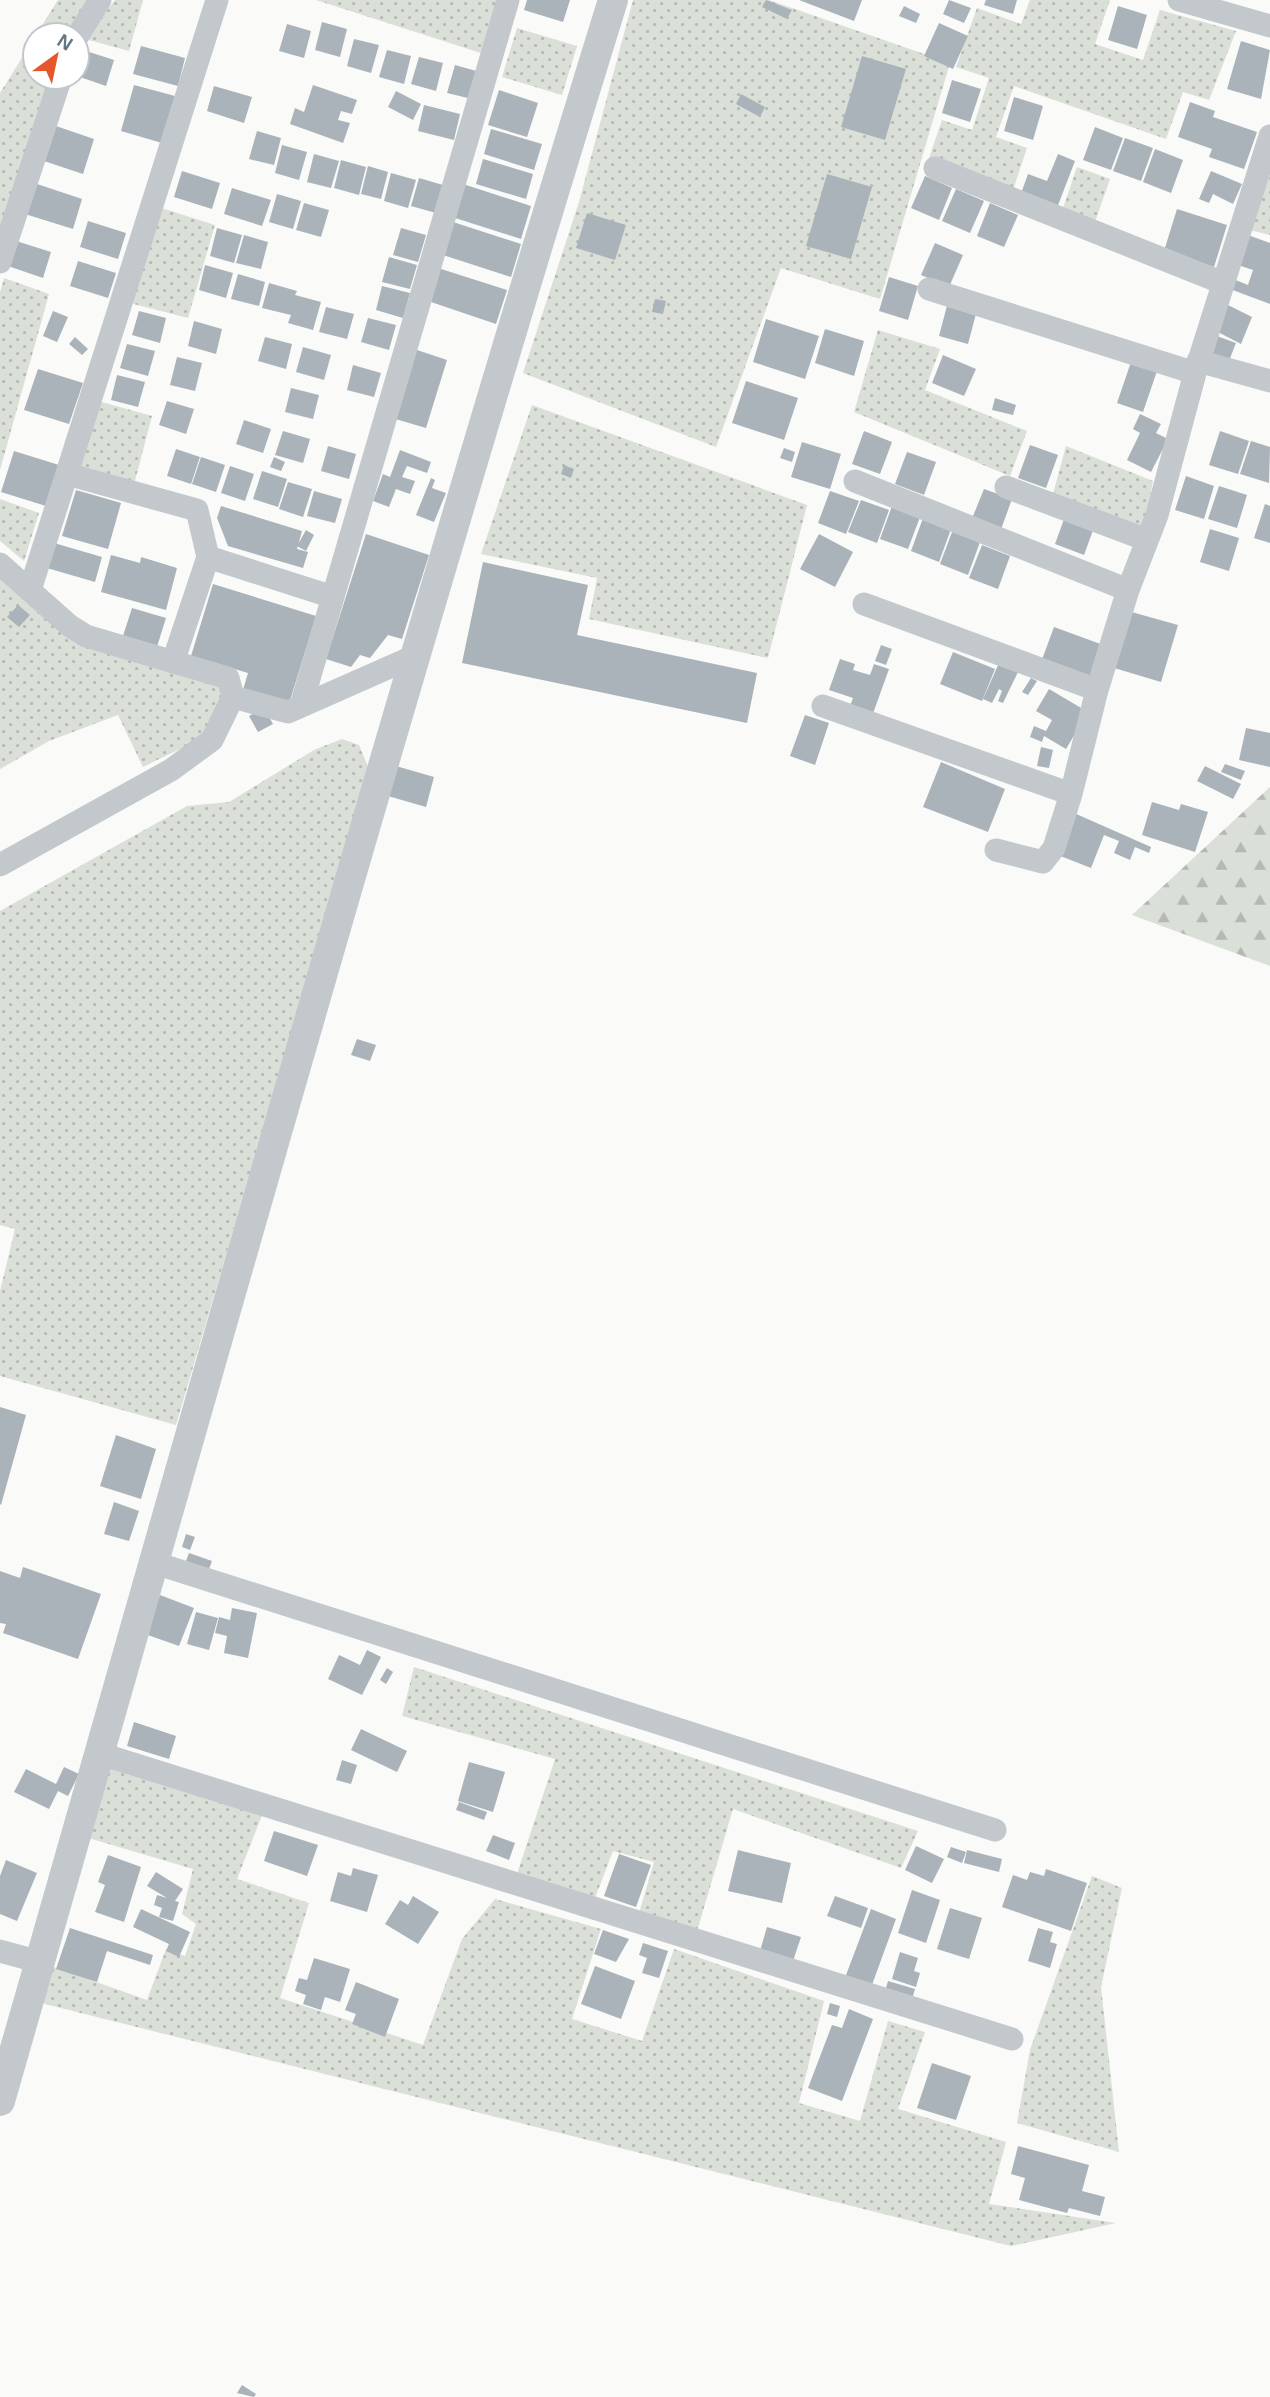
<svg xmlns="http://www.w3.org/2000/svg" width="1270" height="2397" font-family="Helvetica,sans-serif">
  <style>
    .green { fill: url(#green-dots) }
    .forest { fill: url(#forest-firs) }
    .building { fill: #aab3b9 }
    .lines { fill: none; stroke-linecap: round; stroke-linejoin: round }
    .minor { stroke: #c3c8cc; stroke-width: 23 }
    .tertiary { stroke: #c3c8cc; stroke-width: 30 }
  </style>
  <defs>
    <pattern id="green-dots" width="8" height="8" patternUnits="userSpaceOnUse" patternTransform="scale(1.75)"><rect width="8" height="8" fill="#dadfd7"/><path d="M2 2h.1M6 6h.1" fill="none" stroke="#b4b9b4" stroke-width="1.8" stroke-linecap="round"/></pattern>
    <pattern id="forest-firs" width="22" height="20" patternUnits="userSpaceOnUse" patternTransform="scale(1.75)"><rect width="22" height="20" fill="#dadfd7"/><path d="M5 1l3.5 6h-7zM16 11l3.5 6h-7z" fill="#b4b9b4"/></pattern>
  </defs>
  <rect width="100%" height="100%" fill="#fafaf8"/>
  <path class="green" d="M58,0H90L71,35H36Z
    M115,0H143L129,51L85,39Z
    M316,0H503L487,55Z
    M633,0H769L950,63L880,299L781,268L716,447L523,373L579,202Z
    M1030,0H1110L1095,44L1143,60L1160,10L1236,31L1209,100L1183,92L1166,139L1014,86L996,137L1027,148L1012,193L928,161L942,120L972,130L989,78L956,67L977,8L1021,24Z
    M517,28L577,46L562,95L502,77Z
    M35,37V77H51L0,233V93Z
    M1270,159V235L1246,229Z
    M1077,167L1110,179L1095,222L1062,211Z
    M152,205L215,225L188,318L122,301Z
    M4,278L49,294L0,470V292Z
    M878,330L940,349L925,390L1027,431L1010,476L854,412Z
    M91,399L152,416L132,492L67,474Z
    M532,405L807,505L768,658L589,619L597,578L481,554Z
    M1066,446L1153,481L1144,529L1053,494Z
    M0,499L39,513L24,561L0,541Z
    M0,564L70,626L223,687C213,742 188,744 143,767L118,715L49,741L0,769Z
    M342,739L359,745L369,769L176,1425L0,1376V1291L15,1229L0,1225V911L187,806L229,802L314,750Z
    M414,1667L918,1831L901,1868L733,1809L695,1938L637,1920L654,1862L613,1851L592,1906L514,1883L555,1759L402,1716Z
    M98,1753L266,1805L237,1879L309,1903L280,1998L423,2045L462,1939L495,1899L601,1929L572,2019L642,2041L674,1949L824,2001L799,2103L860,2121L888,2021L925,2032L898,2109L1006,2142L989,2204L1116,2223L1011,2246L29,2000L40,1962L147,2000L166,1949L185,1956L196,1924L182,1914L193,1869L75,1834Z
    M1092,1876L1122,1888L1101,1987L1119,2152L1017,2123L1030,2050Z"/>
  <path class="forest" d="M1270,787V966L1132,915Z"/>
  <path class="building" d="M527,0H570L563,22L524,10Z
    M766,0L792,10L787,19L762,7Z
    M799,0H862L854,21Z
    M949,0L971,8L964,23L943,14Z
    M986,0H1017L1013,14L984,5Z
    M904,6L920,14L916,23L899,16Z
    M1118,6L1147,15L1137,49L1108,40Z
    M322,22L347,29L340,57L315,50Z
    M939,23L968,36L953,69L924,56Z
    M287,24L311,31L304,58L279,51Z
    M354,39L379,45L371,73L347,66Z
    M1241,41L1270,50L1261,99L1227,89Z
    M141,46L185,58L178,86L133,74Z
    M77,48L114,60L106,86L77,76Z
    M387,50L411,56L404,84L379,77Z
    M862,56L906,69L885,140L841,127Z
    M419,57L443,63L436,91L411,84Z
    M455,65L480,72L472,99L447,93Z
    M952,80L981,89L970,122L942,113Z
    M134,85L175,96L162,143L121,131Z
    M313,85L357,100L352,114L341,111L338,120L350,123L343,143L290,124L295,108L304,112Z
    M214,86L252,97L244,123L207,111Z
    M499,90L538,103L527,137L488,125Z
    M396,91L421,104L413,120L388,107Z
    M741,94L765,107L760,117L736,104Z
    M1014,97L1043,106L1033,140L1004,131Z
    M1190,102L1215,111L1213,117L1257,132L1244,169L1209,157L1212,149L1178,137Z
    M424,105L460,114L454,140L418,131Z
    M50,124L94,139L83,174L38,159Z
    M1095,127L1123,138L1111,170L1083,160Z
    M491,129L542,144L534,170L484,154Z
    M257,131L281,138L274,165L249,159Z
    M1125,138L1153,148L1141,181L1113,171Z
    M282,145L307,152L299,180L275,173Z
    M1155,149L1183,160L1171,193L1143,182Z
    M314,154L339,161L331,188L307,182Z
    M1058,154L1075,161L1055,213L1019,199L1028,174L1047,181Z
    M483,159L533,174L526,199L476,184Z
    M341,160L366,167L359,195L334,188Z
    M368,166L388,172L381,199L361,194Z
    M182,171L220,183L212,209L174,197Z
    M1211,171L1242,184L1233,204L1213,194L1209,203L1199,199Z
    M391,173L416,180L408,208L384,201Z
    M827,174L872,187L851,259L806,246Z
    M925,176L952,188L939,220L911,208Z
    M419,178L443,185L436,213L411,206Z
    M34,183L82,199L73,229L25,214Z
    M463,184L531,206L521,239L452,217Z
    M232,188L271,200L262,226L224,214Z
    M956,189L984,201L970,233L942,221Z
    M277,194L301,201L293,229L269,222Z
    M304,203L329,210L321,237L296,230Z
    M990,203L1018,215L1004,247L977,236Z
    M1177,209L1227,225L1214,267L1164,251Z
    M587,213L626,225L615,260L576,248Z
    M88,221L126,233L118,259L80,247Z
    M453,222L521,244L511,277L443,255Z
    M217,228L242,235L234,263L210,256Z
    M401,228L426,235L418,262L393,255Z
    M1245,234L1270,243V304L1230,289L1233,279L1248,285L1253,270L1235,264Z
    M244,235L268,242L261,269L236,263Z
    M13,240L51,252L43,278L5,265Z
    M935,243L963,255L949,287L921,275Z
    M389,257L417,265L410,289L382,282Z
    M78,261L116,273L108,298L70,286Z
    M205,265L233,273L226,298L199,290Z
    M438,268L507,290L496,324L428,301Z
    M238,274L265,282L259,306L231,299Z
    M889,277L918,286L908,320L879,311Z
    M269,283L297,291L295,295L321,302L313,330L288,323L291,315L262,308Z
    M382,286L410,293L403,318L376,310Z
    M655,299L666,301L663,314L652,312Z
    M948,302L977,310L968,344L939,336Z
    M1228,305L1252,317L1241,344L1216,331Z
    M326,307L354,314L347,339L319,332Z
    M53,311L68,317L57,342L43,336Z
    M139,311L166,318L160,343L132,335Z
    M368,318L396,325L389,350L361,342Z
    M766,319L819,336L805,379L753,362Z
    M194,321L222,329L216,354L188,346Z
    M825,329L864,341L854,376L815,363Z
    M1217,336L1236,343L1227,366L1208,358Z
    M75,337L88,349L82,355L69,344Z
    M265,337L292,344L286,369L258,361Z
    M127,344L155,351L148,376L120,368Z
    M303,347L331,355L324,380L296,372Z
    M414,349L447,360L426,428L392,418Z
    M943,355L976,369L964,396L932,383Z
    M177,357L202,363L195,391L170,385Z
    M1131,362L1157,371L1143,412L1117,403Z
    M353,365L381,373L374,397L347,390Z
    M38,369L83,383L69,424L24,410Z
    M117,375L145,382L138,407L111,400Z
    M746,381L798,398L784,440L732,423Z
    M291,388L319,395L313,419L285,412Z
    M995,398L1016,405L1013,415L992,410Z
    M167,401L194,409L186,434L159,425Z
    M1140,414L1161,424L1156,433L1168,439L1151,472L1127,460L1140,433L1133,429Z
    M244,420L271,429L263,453L236,444Z
    M283,431L310,439L303,463L275,455Z
    M864,431L892,442L880,474L852,464Z
    M1220,431L1249,441L1238,474L1209,465Z
    M1251,441L1270,447L1269,483L1240,474Z
    M802,442L841,454L830,489L791,477Z
    M1030,445L1058,455L1046,488L1018,478Z
    M328,446L356,454L349,479L321,471Z
    M784,448L795,452L792,462L780,458Z
    M176,449L200,457L191,484L167,476Z
    M400,450L431,462L427,473L407,466L402,477L415,481L410,494L396,489L389,507L373,501L383,474L390,477Z
    M14,451L59,465L46,506L1,492Z
    M907,452L936,462L924,495L895,484Z
    M201,457L225,465L216,492L192,484Z
    M274,457L285,462L281,471L270,467Z
    M564,465L574,469L571,478L561,474Z
    M230,466L254,474L245,501L221,493Z
    M262,471L287,479L278,507L253,499Z
    M1186,476L1214,486L1204,519L1175,510Z
    M431,478L435,480L432,488L446,493L434,522L416,515Z
    M288,482L312,489L303,517L279,509Z
    M1219,486L1247,495L1237,528L1208,519Z
    M984,489L1012,499L1000,532L971,521Z
    M76,490L121,503L108,549L62,536Z
    M314,491L342,499L335,523L307,516Z
    M830,491L859,501L846,534L818,523Z
    M861,500L889,510L877,543L848,532Z
    M1265,504L1270,506V543L1254,538Z
    M221,506L302,531L297,549L308,552L303,568L228,546L217,518Z
    M892,506L920,517L908,549L880,539Z
    M1067,511L1096,522L1084,555L1055,544Z
    M923,518L951,529L939,562L911,551Z
    M1210,529L1239,538L1229,571L1200,562Z
    M306,530L314,535L306,551L297,546Z
    M952,532L980,542L968,575L940,564Z
    M366,534L429,555L402,639L388,635L370,658L360,655L351,667L326,659Z
    M819,534L853,552L835,587L800,569Z
    M54,543L102,557L95,582L47,568Z
    M982,545L1010,556L998,589L969,578Z
    M111,555L140,563L141,557L177,568L166,610L101,592Z
    M483,562L588,585L577,635L757,673L747,723L462,663Z
    M213,584L316,616L288,707L242,693L248,673L191,656Z
    M18,605L30,615L19,627L7,617Z
    M132,608L166,618L155,653L121,642Z
    M1128,611L1178,625L1161,682L1111,667Z
    M1054,627L1106,646L1092,684L1040,665Z
    M881,645L892,649L886,665L875,661Z
    M953,652L995,669L982,701L940,684Z
    M840,659L855,664L853,670L870,675L874,664L889,669L871,719L848,711L853,698L829,690Z
    M999,663L1018,672L1003,703L998,701L1002,691L999,689L992,703L983,699Z
    M1031,678L1037,681L1028,695L1022,692Z
    M1049,689L1088,712L1066,749L1044,736L1042,742L1030,737L1034,726L1046,731L1052,720L1036,711Z
    M264,708L273,724L258,732L249,716Z
    M805,715L829,723L815,765L790,756Z
    M1246,728L1270,733V767L1239,760Z
    M1041,747L1053,750L1049,768L1037,766Z
    M941,762L1005,789L988,832L923,807Z
    M1225,764L1245,771L1241,780L1221,772Z
    M396,766L434,777L426,807L388,796Z
    M1205,766L1241,784L1233,799L1197,781Z
    M1152,802L1179,810L1181,804L1208,812L1195,852L1142,835Z
    M1074,813L1151,847L1149,853L1135,847L1130,860L1114,853L1119,841L1104,835L1091,868L1058,855Z
    M357,1039L376,1045L370,1061L351,1055Z
    M0,1407L26,1415L1,1505L0,1504Z
    M116,1435L156,1449L141,1499L100,1486Z
    M114,1502L139,1511L129,1541L104,1534Z
    M186,1534L195,1537L190,1550L182,1547Z
    M189,1553L212,1561L209,1569L186,1561Z
    M23,1567L101,1594L78,1659L3,1633L6,1624L0,1623V1571L20,1578Z
    M160,1595L194,1608L179,1646L145,1634Z
    M232,1608L257,1613L248,1658L224,1653L227,1636L215,1633L219,1617L230,1620Z
    M196,1612L218,1618L209,1650L187,1644Z
    M367,1650L381,1657L362,1695L328,1679L339,1655L360,1665Z
    M387,1668L393,1672L386,1684L380,1680Z
    M134,1722L176,1736L169,1759L127,1746Z
    M361,1729L407,1751L397,1772L351,1750Z
    M342,1760L357,1765L351,1784L336,1780Z
    M469,1762L505,1772L493,1812L458,1801Z
    M64,1767L79,1774L68,1796L58,1791L49,1809L14,1792L26,1769L56,1784Z
    M459,1802L487,1812L484,1820L456,1810Z
    M274,1831L318,1845L307,1876L264,1861Z
    M493,1835L515,1843L509,1860L486,1851Z
    M916,1846L944,1859L932,1883L905,1870Z
    M951,1847L966,1852L962,1863L947,1857Z
    M738,1850L791,1863L782,1903L728,1891Z
    M967,1850L1002,1859L999,1872L964,1863Z
    M619,1854L651,1865L636,1907L604,1896Z
    M108,1855L141,1867L124,1922L95,1912L105,1885L98,1882Z
    M6,1860L37,1873L17,1921L0,1914V1876Z
    M353,1868L378,1875L367,1912L330,1901L338,1872L351,1876Z
    M1046,1869L1087,1883L1071,1931L1002,1907L1013,1875L1027,1880L1030,1872L1044,1876Z
    M156,1872L183,1889L175,1901L179,1902L173,1921L159,1917L162,1908L154,1905L157,1895L167,1898L147,1886Z
    M912,1890L940,1900L926,1943L898,1933Z
    M413,1896L439,1912L418,1944L385,1924L400,1900L408,1905Z
    M835,1896L868,1908L861,1928L827,1916Z
    M950,1908L982,1918L969,1959L937,1949Z
    M141,1909L190,1932L179,1957L166,1951L169,1944L133,1927Z
    M871,1909L896,1919L869,1993L843,1983Z
    M767,1927L801,1937L793,1961L760,1951Z
    M70,1928L153,1955L150,1965L107,1951L97,1982L56,1969Z
    M1038,1928L1053,1932L1050,1942L1057,1944L1050,1968L1028,1961Z
    M603,1930L629,1939L616,1962L594,1954Z
    M643,1943L668,1951L659,1978L642,1973L647,1958L639,1955Z
    M900,1952L918,1958L914,1971L920,1973L916,1987L892,1979Z
    M314,1958L350,1969L340,2002L325,1997L321,2010L303,2004L306,1995L295,1991L299,1978L307,1980Z
    M595,1966L635,1981L621,2019L581,2004Z
    M888,1981L915,1989L910,2006L883,1998Z
    M356,1982L399,1999L385,2037L352,2024L356,2014L345,2010Z
    M830,2003L840,2006L837,2017L827,2014Z
    M849,2009L873,2019L842,2101L808,2088L832,2025L842,2028Z
    M932,2063L971,2076L956,2120L917,2108Z
    M1018,2146L1089,2165L1082,2191L1105,2197L1100,2216L1069,2208L1067,2213L1019,2200L1025,2178L1011,2174Z
    M242,2385L256,2394L254,2397L237,2393Z"/>
  <g class="lines">
    <path class="minor" d="M1179,0L1270,26
      M77,37L100,0
      M935,168L1223,283
      M0,262L61,77
      M929,289L1195,373
      M1198,361L1270,381
      M67,474L197,510L208,557L173,662
      M855,481L1128,590
      M1006,487L1147,540
      M208,557L333,597
      M0,564L70,626L86,636L228,678L233,697L288,712L417,655
      M30,590L217,0
      M864,604L1097,690
      M301,706L508,0
      M823,706L1071,794L1097,690L1128,590L1157,515L1195,373L1270,136
      M996,850L1043,862L1054,848L1071,794
      M0,865L171,770L212,740L233,697
      M152,1562L995,1830
      M98,1753L1012,2039
      M0,1951L40,1962"/>
    <path class="tertiary" d="M0,2101C201,1400 397,697 613,0"/>
  </g>
  <g transform="translate(56 56) rotate(33)"><circle r="33" fill="#ffffff" stroke="#c1c8cd" stroke-width="2"/>
  <path d="M0-5L12 26L0 18L-12 26Z" fill="#e4572e"/>
  <text y="-10" font-size="19" font-weight="bold" text-anchor="middle" fill="#657683">N</text>
  </g>
</svg>
